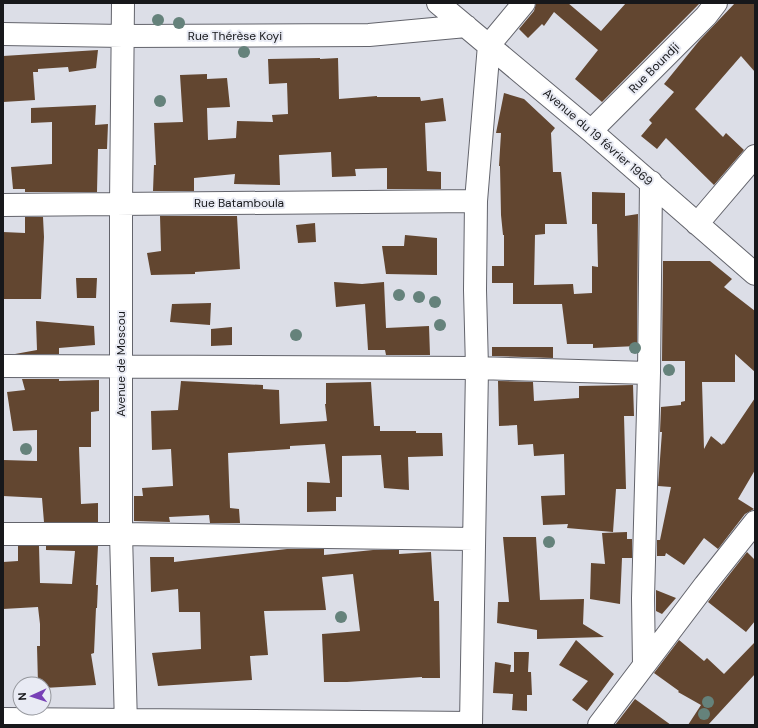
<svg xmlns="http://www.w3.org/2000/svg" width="758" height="728" font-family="'DM Sans',sans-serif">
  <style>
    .building { fill: #624630 }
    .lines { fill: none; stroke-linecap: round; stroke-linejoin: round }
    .minor-casing { stroke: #63646c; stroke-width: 24 }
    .minor { stroke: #fff; stroke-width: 22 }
    .tree { fill: #65827b }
    .labels { text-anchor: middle; stroke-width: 4; stroke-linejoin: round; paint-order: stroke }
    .street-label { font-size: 12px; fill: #17181b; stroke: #e9ebf4 }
  </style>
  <rect width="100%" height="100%" fill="#dcdee7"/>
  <path class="building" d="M536,3H568L601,31L626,3H700L602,102L575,79L598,50L554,12L544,26L542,24L528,38L519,29L534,11Z
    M735,3H755V72L741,56L695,109L723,137L726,133L744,150L714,185L666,138L657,149L641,136L652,123L649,120L674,92L664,84L699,41Z
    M98,50L96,68L69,72L68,67L38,69V72H33L35,100L3,102V56Z
    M320,58V59L338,58L339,99L377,96V97H420L421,101L443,98L446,121L425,123L427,171L441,172V189H387V168L355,169L356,176L332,177L331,152L279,155L280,185L234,184L235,174L194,178V191H153L154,165H156L154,123L183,122L180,75L207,74V79L227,78L230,107L207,108L208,140L236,138L237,121L273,122L272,115L288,114L287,83L269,84L268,59Z
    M504,93L524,99L555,128L551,133L553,172H561L567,224H545V234L535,235L534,285L573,284L574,294L592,293V266L598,267L597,224H592V192L625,193V216L638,214L637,346L593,348V344H567L562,304H513V283H492V266H504V235H503L501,215L500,166H499L501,133H496Z
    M96,105L95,125L108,124L107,149H98L97,192H25V189H13L11,167L52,164V122L31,123V108Z
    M160,216H237L240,269L195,272V274L151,275L147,253L161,251Z
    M25,217H43L44,237L41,299H3V232L25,233Z
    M315,223L316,242L298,243L296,225Z
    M405,235L437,238V275L386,274L382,246H404Z
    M663,261H710L732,279L724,287L755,311V372L735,354V382H702L704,449L711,436L722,445L723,443L724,444L755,398V470L738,499L754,509L745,514L718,549L704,538L684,565L666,553L665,556H657V540H660L671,487L658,486L662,432H660L661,407L681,405V402L685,401V361H662Z
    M76,278H97L96,298H77Z
    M334,282L362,284L384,282L386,328L429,326L430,355H386L385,350H368L365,304L336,307Z
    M211,303L210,325L170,322L172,304Z
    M36,321L94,326L95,345L59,348V354H15L37,350Z
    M232,327V345L211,346V329Z
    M492,347H553V358L492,356Z
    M22,379H59V381L99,380V411L91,412V447H79L81,504L98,503V522H44L42,498L3,496V460L37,461V430L13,431L7,392L25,390Z
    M181,381L263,385V389L279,390L280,424L327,421L325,404H326V383L371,382L374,426H380V431H416V433H442L443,456L408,457L409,490L384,488L381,455L342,456V497H336V511L307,512V482L330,483L325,444L290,446V449L228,453L230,508L239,509L240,523H210L209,515L169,517L170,522L134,521V496H143L142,488L173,486L171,449L152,450L151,411L178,410Z
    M498,381L533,382L534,401L579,398V386L633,385L634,416H624L626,489H616L613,532L567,528L568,524L543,525L541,496L565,495L564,454L534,456L533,444L518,445L517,425L499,426Z
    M627,532V539H632V558H622L620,604L590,599L591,563L605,564L602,533Z
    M503,537H536L540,600L584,599L583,624L604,637L537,639V630L497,623L498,602H509Z
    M18,546H39L40,583L72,584L75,551L46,550V546H98L96,585H98L97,608H96L94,653L91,654L96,685L44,688V684H38L37,646H40V624L38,607L3,609V562L18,561Z
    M287,549H324V555L373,550H399V554L431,552L434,601H439L440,678H422V677L347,682H324L322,634L360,631L353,574L322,577L326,610L264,611L268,655L250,656L252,680L158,686L152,653L201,649L200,612H179L178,589L151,592L150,557H174V562Z
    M747,552L755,560V621L746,632L708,602Z
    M656,590L676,598L662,614L656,611Z
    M576,640L614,674L587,711L572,700L588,681L559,665Z
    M679,640L704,661L707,658L724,674L755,642V674L708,725H688L701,705L678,692L679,691L654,673Z
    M514,652H529L528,672H531L532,695H527V711L512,710L513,694L493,693L495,662L511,665L510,672H514Z
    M635,699L671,725H615Z"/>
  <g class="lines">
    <defs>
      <path id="minor" d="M123,3L121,204V534L126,725
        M438,3L591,131L755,274
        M3,34L123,36L369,35L466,26
        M591,131L706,16L716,3
        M3,205L476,201
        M697,224L755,156
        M3,366L477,368L649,373
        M3,534H121L474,539
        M644,665L643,598L649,373L651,182
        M3,719C159,719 315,722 471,723
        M471,725L477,368L475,290L476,201L489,45L524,3
        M599,725L705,585L755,522"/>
    </defs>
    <use href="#minor" class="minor-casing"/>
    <use href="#minor" class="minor"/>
  </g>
  <g class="tree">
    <circle cx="158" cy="20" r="6"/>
    <circle cx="179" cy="23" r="6"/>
    <circle cx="244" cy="52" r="6"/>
    <circle cx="160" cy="101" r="6"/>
    <circle cx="399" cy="295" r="6"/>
    <circle cx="419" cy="297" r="6"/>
    <circle cx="435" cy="302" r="6"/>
    <circle cx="440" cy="325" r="6"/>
    <circle cx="296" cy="335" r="6"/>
    <circle cx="635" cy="348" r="6"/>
    <circle cx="669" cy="370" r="6"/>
    <circle cx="26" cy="449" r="6"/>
    <circle cx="549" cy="542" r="6"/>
    <circle cx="341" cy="617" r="6"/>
    <circle cx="708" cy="702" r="6"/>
    <circle cx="704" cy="714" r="6"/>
  </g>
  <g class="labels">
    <g class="street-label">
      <text x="235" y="40">Rue Thérèse Koyi</text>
      <text transform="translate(654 68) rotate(-45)" y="4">Rue Boundji</text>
      <text transform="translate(598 137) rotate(41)" y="4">Avenue du 19 février 1969</text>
      <text x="239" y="207">Rue Batamboula</text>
      <text transform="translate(121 364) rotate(-90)" y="4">Avenue de Moscou</text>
    </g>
  </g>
  <rect width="758" height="728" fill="none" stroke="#17181b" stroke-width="8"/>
  <g transform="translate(32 696) rotate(267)"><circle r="19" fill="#e9ebf4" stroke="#95979d"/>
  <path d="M0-3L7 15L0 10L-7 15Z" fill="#7840b7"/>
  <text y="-6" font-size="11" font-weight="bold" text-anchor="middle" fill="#17181b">N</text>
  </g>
</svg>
